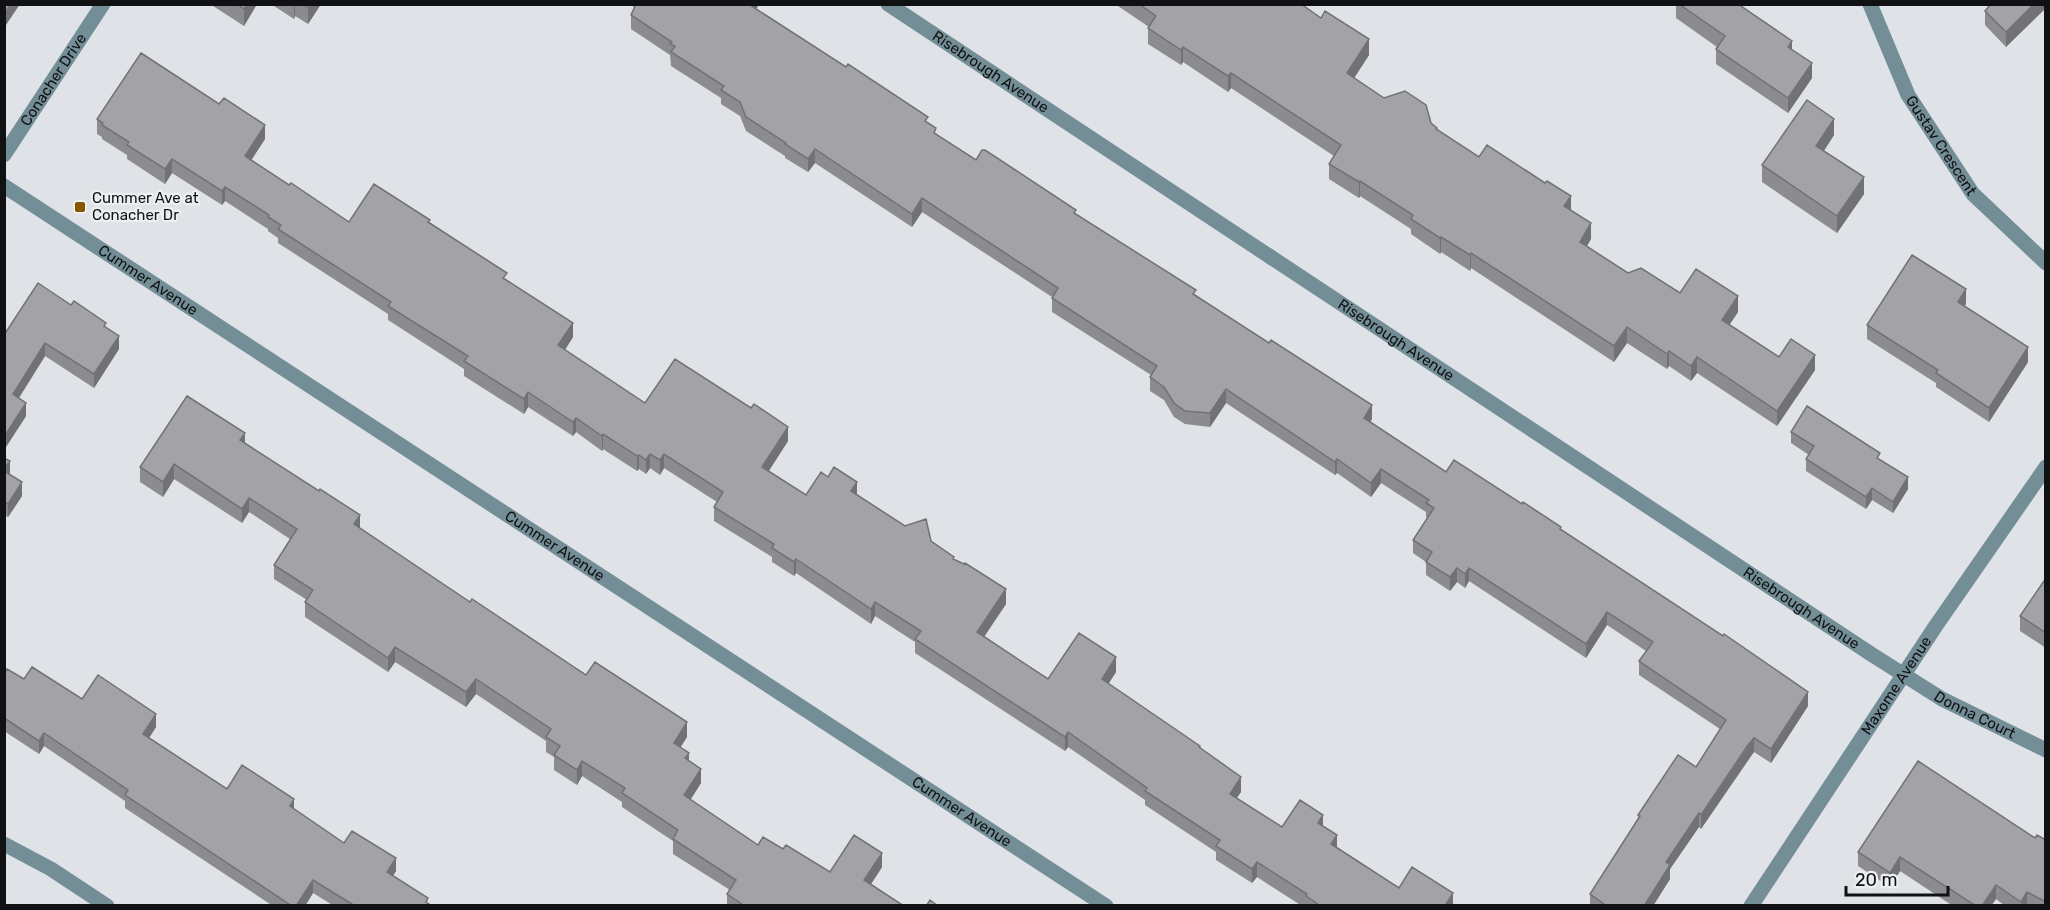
<svg xmlns="http://www.w3.org/2000/svg" width="2050" height="910" font-family="Rubik,sans-serif">
  <style>
    .lines { fill: none; stroke-linecap: round; stroke-linejoin: round }
    .minor { stroke: #738e97; stroke-width: 15 }
    .tertiary { stroke: #738e97; stroke-width: 15 }
    .wall { fill: #8c8c90 }
    .shaded-wall { fill: #727275 }
    .building { fill: #a3a3a7; stroke: #727275; stroke-width: 1.5 }
    .poi-dot { fill: #895600; stroke: #edeff3; stroke-width: 2 }
    .labels { text-anchor: middle; stroke-width: 4.5; stroke-linejoin: round; paint-order: stroke }
    .street-label { font-size: 15px; fill: #101112; stroke: #edeff3 }
    .poi-label { font-size: 15px; fill: #101112; stroke: #edeff3; text-anchor: start }
  </style>
  <rect width="100%" height="100%" fill="#dfe2e6"/>
  <g class="lines">
    <g class="minor">
      <path id="s1" d="M888,4L1871,654L1942,699L2046,750"/>
      <path id="s2" d="M1870,4L1908,95L1973,194L2046,263"/>
      <path id="s3" d="M4,155L103,4"/>
      <path d="M4,844L51,869L107,906"/>
    </g>
    <g class="tertiary">
      <path id="s4" d="M4,186L1106,906"/>
      <path id="s5" d="M1751,906L1935,627L2046,467"/>
    </g>
  </g>
  <path class="wall" d="M213,4H257L244,26L213,6Z
    M271,4H321L308,24L295,16L294,19Z
    M630,4H758L756,9L928,123L936,134L976,160L1076,214L1196,295L1372,419L1370,422L1446,472L1561,530L1808,706L1771,763L1754,752L1748,758L1701,829L1699,827L1670,869V879L1653,906H1590V894L1638,820V815L1696,767L1720,729L1639,675V661L1646,651L1607,625L1586,658L1469,581L1465,588L1457,582L1450,591L1426,575V562L1413,553V540L1427,518L1426,517V512L1381,483L1371,497L1337,473L1335,475L1226,403L1210,427L1185,424L1174,417L1164,400L1150,391V377L1151,375L1052,312V297L922,212L912,227L815,163L808,172L785,158V156L746,131L740,116L721,104V98L671,66L670,55L631,29V15L635,8Z
    M1115,4H1301L1369,55L1354,78L1384,98L1431,123L1437,130L1479,157L1571,210L1591,239L1587,246L1628,273L1680,293L1738,312L1729,325L1779,357L1815,370L1777,426L1697,373L1691,381L1669,366L1667,369L1627,343L1614,362L1471,268L1470,271L1441,252L1440,254L1411,234V229L1360,196L1359,198L1329,179V164L1334,156L1231,88L1228,92L1183,62L1181,65L1148,44V28L1149,27Z
    M1676,4H1742L1741,6L1792,49L1812,78L1788,113L1716,64V49L1717,47L1676,18Z
    M2046,4L2006,47L1985,25V11Z
    M97,119L265,139L251,160L289,185L349,222L430,224L507,281L573,337L565,350L645,403L788,441L769,471L806,495H857L905,526L931,541L954,559L1006,604L984,637L1048,679L1116,672L1108,684L1200,748L1241,792L1236,798L1282,827L1323,826L1337,847L1399,888L1453,906H1302L1257,877L1252,883L1216,860V852L1145,805V800L1068,747L1065,751L915,653V642L875,616L871,624L796,573L794,576L772,562V557L714,521V507L717,502L664,468L660,475L650,468L646,474L639,469L637,471L603,449L602,451L576,432L573,436L528,407L524,414L464,376V369L388,320V314L278,243V238L268,231V229L225,201L222,205L172,173L165,184L127,159V155L102,139V137L97,134Z
    M1834,135L1824,151L1864,194L1837,233L1762,182V165Z
    M1966,304L1964,306L2028,362L1989,422L1936,387V383L1867,339V325Z
    M106,328L119,349L94,388L45,356L19,398L26,416L4,450V335Z
    M1791,432L1880,460L1908,489L1893,513L1872,500L1866,509L1806,471V459L1809,455L1791,443Z
    M245,443L360,528L470,602L687,737L680,747L701,783L690,800L758,845L783,849L830,872L882,867L871,884L904,906H727V894L730,890L673,854V841L622,807V802L582,776L577,785L554,770V757L546,752V741L476,694L466,707L395,662L388,672L305,617V602L307,600L274,579V565L290,539L249,512L242,523L174,479L163,497L140,482V467Z
    M4,458L10,474L22,496L8,517L4,515Z
    M2046,578V648L2020,631V616Z
    M4,673L82,699L156,727L149,738L227,789L294,810L344,843L396,871L393,875L432,906H334L313,893L305,906H273L125,808V801L44,746L39,754L4,731Z
    M2035,838L2046,840V906H2005L1996,899L1991,906H1953L1900,871L1890,887L1858,866V852Z"/>
  <path class="shaded-wall" d="M11,4H20L4,28V14Z
    M247,4H257L244,26V9Z
    M294,4H295V16L294,19Z
    M310,4H321L308,24V8Z
    M750,4H758V6L750,19Z
    M2034,4H2046V8L2006,47V32Z
    M1369,39V55L1347,89V73Z
    M1792,41V57L1788,47Z
    M1183,47V62L1181,65V50Z
    M1812,63V78L1788,113V98Z
    M1231,73V88L1228,92V76Z
    M1834,119V135L1816,162V146Z
    M265,125V139L245,170V156Z
    M815,149V163L808,172V159Z
    M172,159V173L165,184V169Z
    M1864,177V194L1837,233V216Z
    M1360,181V196L1359,198V182Z
    M225,187V201L222,205V191Z
    M1571,196V212L1564,206Z
    M922,198V212L912,227V214Z
    M1591,223V239L1580,257V242Z
    M1441,237V252L1440,254V238Z
    M1471,253V268L1470,271V255Z
    M1966,289V304L1958,316V302Z
    M1738,296V312L1722,336V320Z
    M573,323V337L558,360V345Z
    M1627,327V343L1614,362V346Z
    M119,336V349L94,388V374Z
    M45,343V356L13,407V394Z
    M2028,347V362L1989,422V408Z
    M1669,351V366L1667,369V354Z
    M1815,355V370L1777,426V411Z
    M1697,357V373L1691,381V366Z
    M1226,389V403L1210,427V413Z
    M528,392V407L524,414V399Z
    M26,403V416L4,450V437Z
    M1372,405V419L1364,431V418Z
    M576,418V432L573,436V422Z
    M788,427V441L762,481V467Z
    M245,433V448L240,440Z
    M603,434V449L602,451V436Z
    M650,454V468L646,474V460Z
    M664,454V468L660,475V460Z
    M639,455V469L637,471V456Z
    M1337,459V473L1335,475V462Z
    M10,461V475L4,482V469Z
    M174,464V479L163,497V482Z
    M1381,469V483L1371,497V483Z
    M1908,477V489L1893,513V502Z
    M22,482V496L8,517V504Z
    M857,482V496L851,491Z
    M1872,488V500L1866,509V497Z
    M249,498V512L242,523V509Z
    M360,515V530L354,524Z
    M796,559V573L794,576V562Z
    M1457,568V582L1450,591V577Z
    M1469,568V581L1465,588V574Z
    M1006,589V604L977,647V632Z
    M875,602V616L871,624V609Z
    M1607,612V625L1586,658V644Z
    M395,647V662L388,672V658Z
    M1116,657V672L1102,694V679Z
    M476,679V694L466,707V692Z
    M1808,692V706L1771,763V749Z
    M156,714V727L143,747V734Z
    M687,722V737L674,758V743Z
    M1068,732V747L1065,751V737Z
    M44,733V746L39,754V741Z
    M1754,738V752L1701,829V815Z
    M689,753V767L685,758Z
    M582,761V776L577,785V770Z
    M701,769V783L684,810V795Z
    M1241,777V792L1230,808V794Z
    M294,799V812L290,806Z
    M1699,813V827L1670,869V879L1653,906H1644L1666,862Z
    M1323,815V829L1318,823Z
    M1337,835V849L1331,844Z
    M882,853V867L864,895V880Z
    M1900,857V871L1890,887V873Z
    M396,858V871L387,885V872Z
    M1257,862V877L1252,883V869Z
    M313,880V893L305,906H296Z
    M1996,885V899L1991,906H1982Z
    M2027,892V906H2021V902Z
    M1453,893V906H1445Z"/>
  <path class="building" d="M4,4H11L4,14Z
    M237,4H247L244,9Z
    M303,4H310L308,8Z
    M636,4H750V5L846,67L848,64L928,117L925,121L936,128L934,133L976,160L982,150H985L1076,210L1074,213L1196,290L1193,294L1269,343L1271,340L1372,405L1364,418L1446,472L1454,460L1522,504L1523,502L1561,527L1560,529L1723,636L1724,634L1808,692L1771,749L1754,738L1748,745L1701,815L1699,813L1666,862L1670,865L1644,906H1607L1590,894L1640,816L1638,815L1678,755L1696,767L1726,720L1639,661L1653,642L1607,612L1586,644L1469,568L1465,574L1457,568L1450,577L1426,562L1432,552L1413,540L1434,508L1426,503L1429,500L1381,469L1371,483L1337,459L1335,462L1226,389L1210,413L1185,411L1174,403L1164,387L1150,377L1157,366L1052,298L1058,288L922,198L912,214L815,149L808,159L785,144L786,143L746,117L740,102L721,90L724,86L671,52L675,46L670,44L672,42L631,15Z
    M1139,4H1301L1321,18L1325,11L1369,39L1347,73L1384,98L1405,91L1426,105L1431,123L1437,128L1436,129L1479,157L1487,145L1545,183L1547,181L1571,196L1564,206L1591,223L1580,242L1628,273L1641,268L1680,293L1696,269L1738,296L1722,320L1779,357L1791,339L1815,355L1777,411L1697,357L1691,366L1669,351L1667,354L1627,327L1614,346L1471,253L1470,255L1441,237L1440,238L1411,219L1413,215L1360,181L1359,182L1329,164L1341,145L1231,73L1228,76L1183,47L1181,50L1148,28L1156,16Z
    M1679,4H1738L1792,41L1788,47L1812,63L1788,98L1716,49L1725,36Z
    M1991,4H2034L2006,32L1985,11Z
    M141,53L219,104L224,98L265,125L245,156L289,185L291,183L349,222L374,184L430,220L428,222L507,273L503,278L573,323L558,345L645,403L675,359L751,408L754,404L788,427L762,467L806,495L821,472L828,477L834,467L857,482L851,491L905,526L926,519L931,541L954,557L953,559L964,564L965,563L1006,589L977,632L1048,679L1079,633L1116,657L1102,679L1200,746L1199,747L1241,777L1230,794L1282,827L1300,800L1323,815L1318,823L1337,835L1331,844L1399,888L1412,867L1453,893L1445,906H1321L1306,896L1307,894L1257,862L1252,869L1216,846L1220,840L1145,791L1147,788L1068,732L1065,737L915,639L921,631L875,602L871,609L796,559L794,562L772,548L774,544L714,507L723,492L664,454L660,460L650,454L646,460L639,455L637,456L603,434L602,436L576,418L573,422L528,392L524,399L464,361L468,356L388,306L391,302L278,229L281,225L268,217L269,215L225,187L222,191L172,159L165,169L127,145L129,142L102,125L103,123L97,119Z
    M1807,100L1834,119L1816,146L1864,177L1837,216L1762,165Z
    M1912,255L1966,289L1958,302L2028,347L1989,408L1936,373L1938,370L1867,325Z
    M38,283L71,305L74,301L106,323L104,326L119,336L94,374L45,343L13,394L26,403L4,437V335Z
    M187,396L245,433L240,440L319,491L320,489L360,515L354,524L470,602L472,599L586,675L595,662L687,722L674,743L689,753L685,758L701,769L684,795L758,845L763,837L783,849L786,845L830,872L854,835L882,853L864,880L904,906H745L727,894L736,880L673,839L678,830L622,793L625,788L582,761L577,770L554,755L560,746L546,737L551,729L476,679L466,692L395,647L388,658L305,602L313,590L274,565L297,529L249,498L242,509L174,464L163,482L140,467Z
    M1807,406L1880,453L1877,458L1908,477L1893,502L1872,488L1866,497L1806,459L1814,446L1791,432Z
    M4,458L10,461L4,469Z
    M4,471L22,482L8,504L4,502Z
    M2046,578V633L2020,616Z
    M32,667L82,699L98,675L156,714L143,734L227,789L242,765L294,799L290,806L344,843L352,831L396,858L387,872L428,898L426,902L432,906H355L313,880L296,906H292L125,795L128,790L44,733L39,741L4,718V673L7,669L24,679Z
    M1918,761L2035,838L2037,835L2046,840V902L2027,892L2021,902L1996,885L1982,906H1976L1900,857L1890,873L1858,852Z
    M930,900L938,906H926Z"/>
  <rect class="poi-dot" x="74" y="201" width="12" height="12" rx="3"/>
  <g class="labels">
    <g class="street-label">
      <text dy="5" stroke="none"><textPath href="#s1" startOffset="123">Risebrough Avenue</textPath></text>
      <text dy="5" stroke="none"><textPath href="#s3" startOffset="90">Conacher Drive</textPath></text>
      <text dy="5" stroke="none"><textPath href="#s2" startOffset="159">Gustav Crescent</textPath></text>
      <text dy="5" stroke="none"><textPath href="#s4" startOffset="172">Cummer Avenue</textPath></text>
      <text dy="5" stroke="none"><textPath href="#s1" startOffset="609">Risebrough Avenue</textPath></text>
      <text dy="5" stroke="none"><textPath href="#s4" startOffset="658">Cummer Avenue</textPath></text>
      <text dy="5" stroke="none"><textPath href="#s1" startOffset="1095">Risebrough Avenue</textPath></text>
      <text dy="5" stroke="none"><textPath href="#s5" startOffset="264">Maxome Avenue</textPath></text>
      <text dy="5" stroke="none"><textPath href="#s1" startOffset="1299">Donna Court</textPath></text>
      <text dy="5" stroke="none"><textPath href="#s4" startOffset="1144">Cummer Avenue</textPath></text>
    </g>
    <g class="poi-label">
      <text x="92" y="203">Cummer Ave at<tspan x="92" dy="17">Conacher Dr</tspan></text>
    </g>
  </g>
  <rect width="2050" height="910" fill="none" stroke="#101112" stroke-width="12"/>
  <path d="M1846 886v9h102v-9" fill="none" stroke="#101112" stroke-width="3"/>
  <text x="1855" y="886" font-size="18" fill="#101112" stroke="#edeff3" stroke-width="4.5" paint-order="stroke">20 m</text>
</svg>
